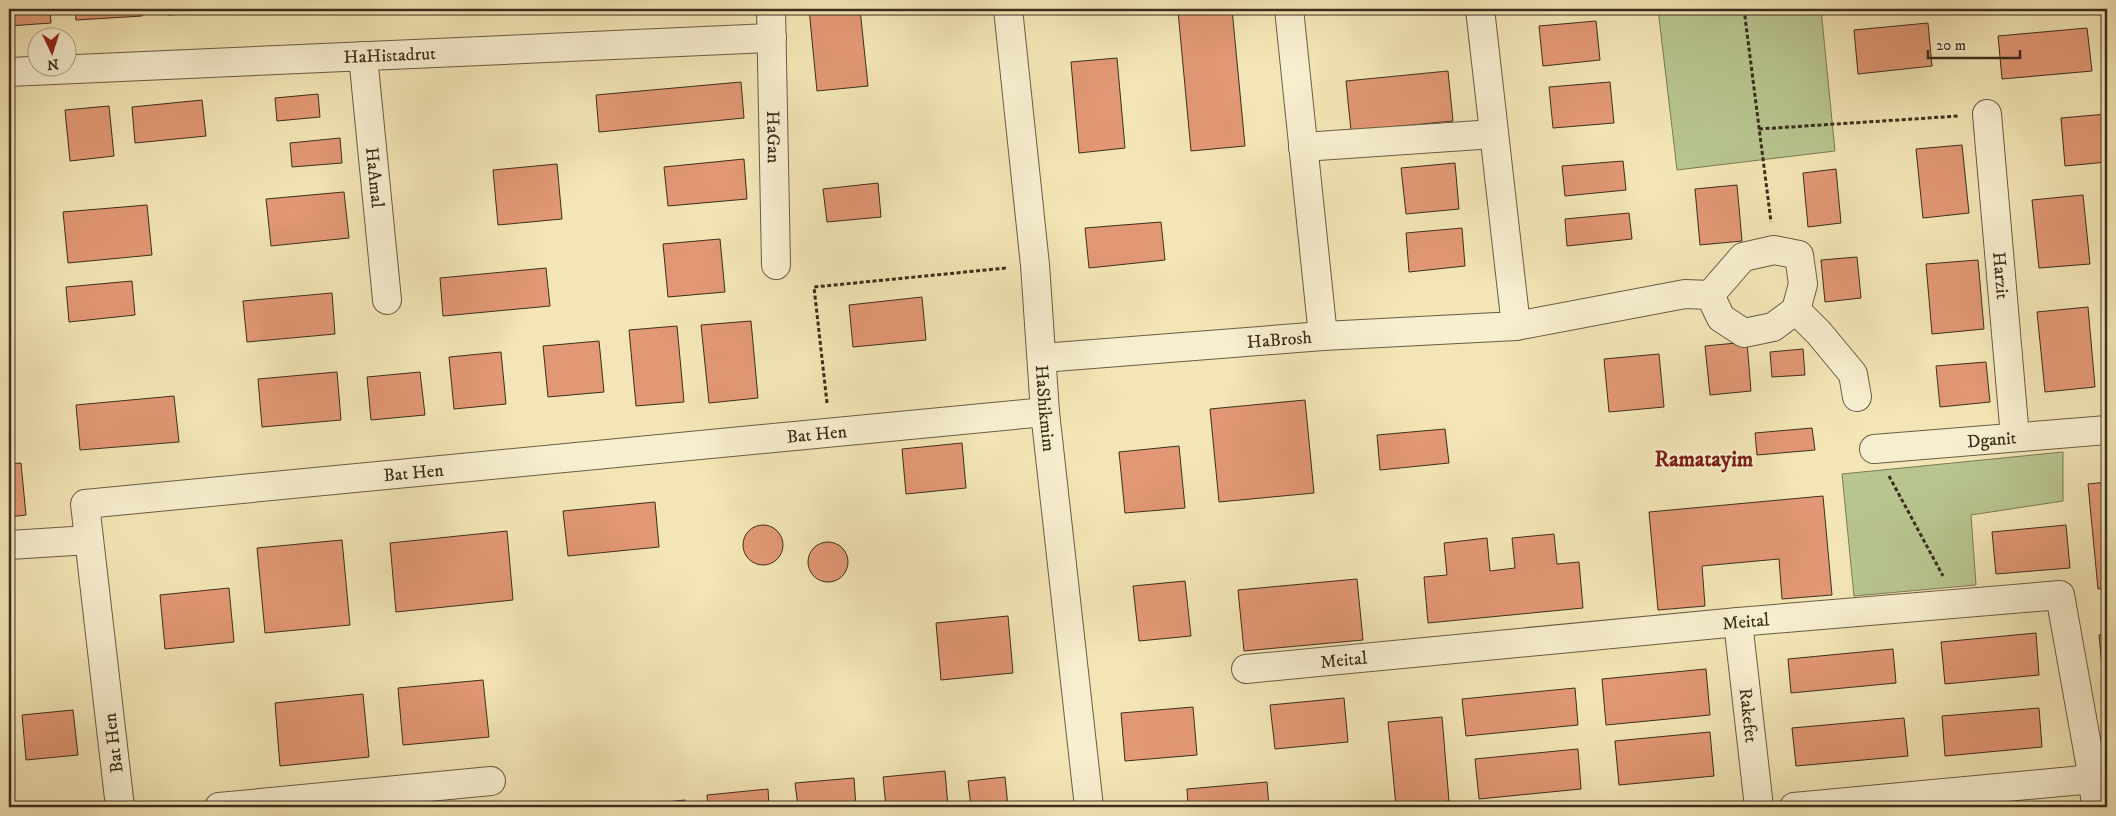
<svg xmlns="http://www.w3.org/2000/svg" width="2116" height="816" font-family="'IM FELL DW Pica',serif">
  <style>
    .green { fill: #b8c590; stroke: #7a7a56 }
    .building { fill: #e29874; stroke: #3c2e1d }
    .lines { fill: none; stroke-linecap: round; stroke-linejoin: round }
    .minor-casing { stroke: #6a5c43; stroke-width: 30 }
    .tertiary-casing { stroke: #6a5c43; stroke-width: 30 }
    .path { stroke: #3c2e1d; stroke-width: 3; stroke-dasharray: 4 2.5; stroke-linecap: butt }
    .minor { stroke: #f7eecf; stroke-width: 28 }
    .tertiary { stroke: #f7eecf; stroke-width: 28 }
    .labels { text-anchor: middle; stroke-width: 4; stroke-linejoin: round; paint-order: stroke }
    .street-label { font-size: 18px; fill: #3c2e1d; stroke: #f7eecf }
    .district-label { font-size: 22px; font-weight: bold; fill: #7a1f14; stroke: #f7eecf }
  </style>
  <rect width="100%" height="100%" fill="#f3e5b5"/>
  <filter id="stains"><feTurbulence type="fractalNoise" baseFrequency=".004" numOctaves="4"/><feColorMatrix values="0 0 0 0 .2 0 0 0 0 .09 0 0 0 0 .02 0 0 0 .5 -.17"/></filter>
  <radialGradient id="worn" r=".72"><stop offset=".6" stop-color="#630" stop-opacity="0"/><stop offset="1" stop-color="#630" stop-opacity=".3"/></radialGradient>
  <path class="green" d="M1658,9H1821L1835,151L1677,170Z
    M2063,452V501L1971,515L1976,585L1854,596L1842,474Z"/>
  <path class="building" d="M9,9H50L51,23L9,26Z
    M75,9H142V16L76,20Z
    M167,9H240V11L168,15Z
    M809,9H860L868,86L817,91Z
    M1198,9H1232L1245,146L1191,151L1178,11Z
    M1596,21L1600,60L1543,66L1539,26Z
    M1928,23L1932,66L1858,74L1854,30Z
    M2087,28L2092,71L2002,79L1998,36Z
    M1117,58L1125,148L1079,153L1071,62Z
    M1448,71L1453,121L1351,131L1346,81Z
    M741,82L744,118L599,132L596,95Z
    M1610,82L1614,123L1553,128L1549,87Z
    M318,94L320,117L277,121L275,98Z
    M202,100L206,136L135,143L132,107Z
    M109,106L114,156L70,161L65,110Z
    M2107,114V162L2065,166L2061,118Z
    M340,138L342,163L292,167L290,143Z
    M1962,145L1969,213L1923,218L1916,149Z
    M744,159L747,199L668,206L664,167Z
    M1623,161L1626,190L1565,196L1562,166Z
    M1455,163L1459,209L1406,214L1401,168Z
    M557,164L562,219L498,225L493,170Z
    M1836,169L1841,223L1808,227L1803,173Z
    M878,183L881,217L827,222L823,189Z
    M1737,185L1742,241L1700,245L1695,189Z
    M344,192L349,238L271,246L266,199Z
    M2083,195L2090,264L2039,268L2032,200Z
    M147,205L152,255L68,263L63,212Z
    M1629,213L1632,239L1567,246L1565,219Z
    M1161,222L1165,260L1089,268L1085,228Z
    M1462,228L1465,266L1409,272L1406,233Z
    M720,239L725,292L668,297L663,244Z
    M1857,257L1861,298L1825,302L1821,260Z
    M1978,260L1984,329L1932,334L1926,264Z
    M546,268L550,306L443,316L440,278Z
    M132,281L135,315L69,322L66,287Z
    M332,293L335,334L247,342L243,301Z
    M922,297L926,340L853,347L849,305Z
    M2088,307L2095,387L2045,392L2037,312Z
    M751,321L758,398L709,403L701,325Z
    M677,326L684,402L636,406L629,330Z
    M599,341L604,392L548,397L543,346Z
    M1747,342L1751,391L1710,395L1705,346Z
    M1803,349L1805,375L1772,377L1770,352Z
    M501,352L506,404L454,409L449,357Z
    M1659,354L1664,407L1609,412L1604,359Z
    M1986,362L1990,402L1940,407L1936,366Z
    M337,372L341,420L262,427L258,379Z
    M420,372L425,415L371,420L367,377Z
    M174,396L179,442L80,450L76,405Z
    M1305,400L1314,493L1219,502L1210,409Z
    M1812,428L1815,450L1757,455L1755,433Z
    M1445,429L1449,463L1380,470L1377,435Z
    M962,443L966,488L906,494L902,449Z
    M1179,446L1185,508L1125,513L1119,452Z
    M21,463L26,515L9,517V464Z
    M2107,482V588L2098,589L2088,484Z
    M1823,496L1832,595L1782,599L1779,559L1702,566L1705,606L1658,610L1649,512Z
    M655,502L659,547L568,556L563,511Z
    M743 545a20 20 0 1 1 40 0a20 20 0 1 1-40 0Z
    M2066,525L2070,568L1996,574L1992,532Z
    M507,531L513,600L396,612L390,543Z
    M1554,534L1557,564L1579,562L1583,608L1428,623L1424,577L1447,575L1444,543L1487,538L1490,571L1515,568L1512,538Z
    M342,540L350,625L265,633L257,548Z
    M808 562a20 20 0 1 1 40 0a20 20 0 1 1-40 0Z
    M1357,579L1363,640L1244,651L1238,590Z
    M1185,581L1191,636L1139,641L1133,586Z
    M229,588L234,642L165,649L160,595Z
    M1008,616L1013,673L941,680L936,623Z
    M2036,633L2039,675L1945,684L1941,642Z
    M2107,634V722L2099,635Z
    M1893,649L1896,683L1791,693L1788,659Z
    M1706,669L1710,715L1606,725L1602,679Z
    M483,680L489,737L403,745L398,688Z
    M1575,688L1578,725L1466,736L1462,699Z
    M363,694L369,757L280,766L275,703Z
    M1344,698L1348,742L1275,749L1270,705Z
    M1193,707L1197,755L1125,761L1121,713Z
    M2039,708L2042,747L1945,756L1942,716Z
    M73,710L78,755L26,760L22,715Z
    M1442,717L1449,801L1396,806L1388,722Z
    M1904,718L1908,756L1796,766L1792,728Z
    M1710,732L1714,776L1619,785L1615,741Z
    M1578,749L1581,789L1479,799L1475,759Z
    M945,771L948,807H886L883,777Z
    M1005,777L1008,807H971L968,781Z
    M854,778L856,807H798L795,783Z
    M1267,782L1269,807H1188L1187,789Z
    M768,789L769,807H708L707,795Z
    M685,800L686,807H630V806Z"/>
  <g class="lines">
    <defs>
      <g id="minor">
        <path id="s1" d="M771,9L776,265"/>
        <path d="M1289,9L1323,336"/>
        <path id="s2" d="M363,56L387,300"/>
        <path id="s3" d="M9,72L772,38"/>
        <path id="s4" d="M1987,114L2015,437"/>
        <path d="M1303,147L1494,134"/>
        <path d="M1710,295L1743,257L1774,250L1799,255L1803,284L1796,310"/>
        <path d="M1516,326L1685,294L1710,295L1721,318L1744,333L1773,327L1796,310L1819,333L1853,374L1857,397"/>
        <path id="s5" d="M1042,358L1323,336L1516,326L1480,9"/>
        <path id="s6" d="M1874,449L2107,430"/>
        <path d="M9,545L89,540"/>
        <path id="s7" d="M1738,622L1759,807"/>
        <path id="s8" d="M1246,669L1738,622L2060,595L2093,779"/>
        <path id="s9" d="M120,807L85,504L1045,412"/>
        <path d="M219,807L491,781"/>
        <path d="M1794,807L2093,779L2096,807"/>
      </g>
      <g id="tertiary">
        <path id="s10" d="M1008,9L1035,265L1045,412L1089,807"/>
      </g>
    </defs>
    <use href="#minor" class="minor-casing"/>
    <use href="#tertiary" class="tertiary-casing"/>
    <path class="path" d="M1744,9L1771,222
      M1759,129L1959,116
      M827,403L814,287L1006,268
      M1889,476L1943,576"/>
    <use href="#minor" class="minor"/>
    <use href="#tertiary" class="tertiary"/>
  </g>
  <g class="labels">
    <g class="street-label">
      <text dy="6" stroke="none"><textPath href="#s3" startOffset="381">HaHistadrut</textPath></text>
      <text dy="6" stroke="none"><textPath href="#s1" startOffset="128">HaGan</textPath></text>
      <text dy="6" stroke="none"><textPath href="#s2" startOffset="122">HaAmal</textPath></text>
      <text dy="6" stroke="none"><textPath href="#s4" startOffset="162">Harzit</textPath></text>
      <text dy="6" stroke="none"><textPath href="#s5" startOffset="238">HaBrosh</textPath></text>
      <text dy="6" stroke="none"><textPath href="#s10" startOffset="401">HaShikmim</textPath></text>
      <text dy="6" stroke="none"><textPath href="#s9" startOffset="1040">Bat Hen</textPath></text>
      <text dy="6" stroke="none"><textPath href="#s6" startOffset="118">Dganit</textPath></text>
      <text dy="6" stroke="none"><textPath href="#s9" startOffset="635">Bat Hen</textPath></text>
      <text dy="6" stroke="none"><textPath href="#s8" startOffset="502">Meital</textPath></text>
      <text dy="6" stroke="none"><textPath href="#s8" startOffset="98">Meital</textPath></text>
      <text dy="6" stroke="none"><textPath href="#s7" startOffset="94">Rakefet</textPath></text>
      <text transform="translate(113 743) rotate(-97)" y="6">Bat Hen</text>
    </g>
    <g class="district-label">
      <text x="1704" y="466">Ramatayim</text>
    </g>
  </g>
  <rect width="2116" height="816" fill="none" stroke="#f3e5b5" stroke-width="30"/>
  <rect x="10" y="10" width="2096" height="796" fill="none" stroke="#3c2e1d" stroke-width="2.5"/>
  <rect x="15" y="15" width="2086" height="786" fill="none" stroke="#3c2e1d"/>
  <g transform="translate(52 52) rotate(176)"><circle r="24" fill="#f7eecf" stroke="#aca188"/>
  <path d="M0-4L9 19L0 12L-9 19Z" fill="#8f2418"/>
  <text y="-8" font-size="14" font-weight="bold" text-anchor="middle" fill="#3c2e1d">N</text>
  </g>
  <path d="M1928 50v8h92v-8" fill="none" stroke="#3c2e1d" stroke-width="2.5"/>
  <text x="1936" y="50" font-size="15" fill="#3c2e1d" stroke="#f7eecf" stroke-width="4" paint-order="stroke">20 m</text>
  <rect width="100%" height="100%" filter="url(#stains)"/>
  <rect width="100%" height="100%" fill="url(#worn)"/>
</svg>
